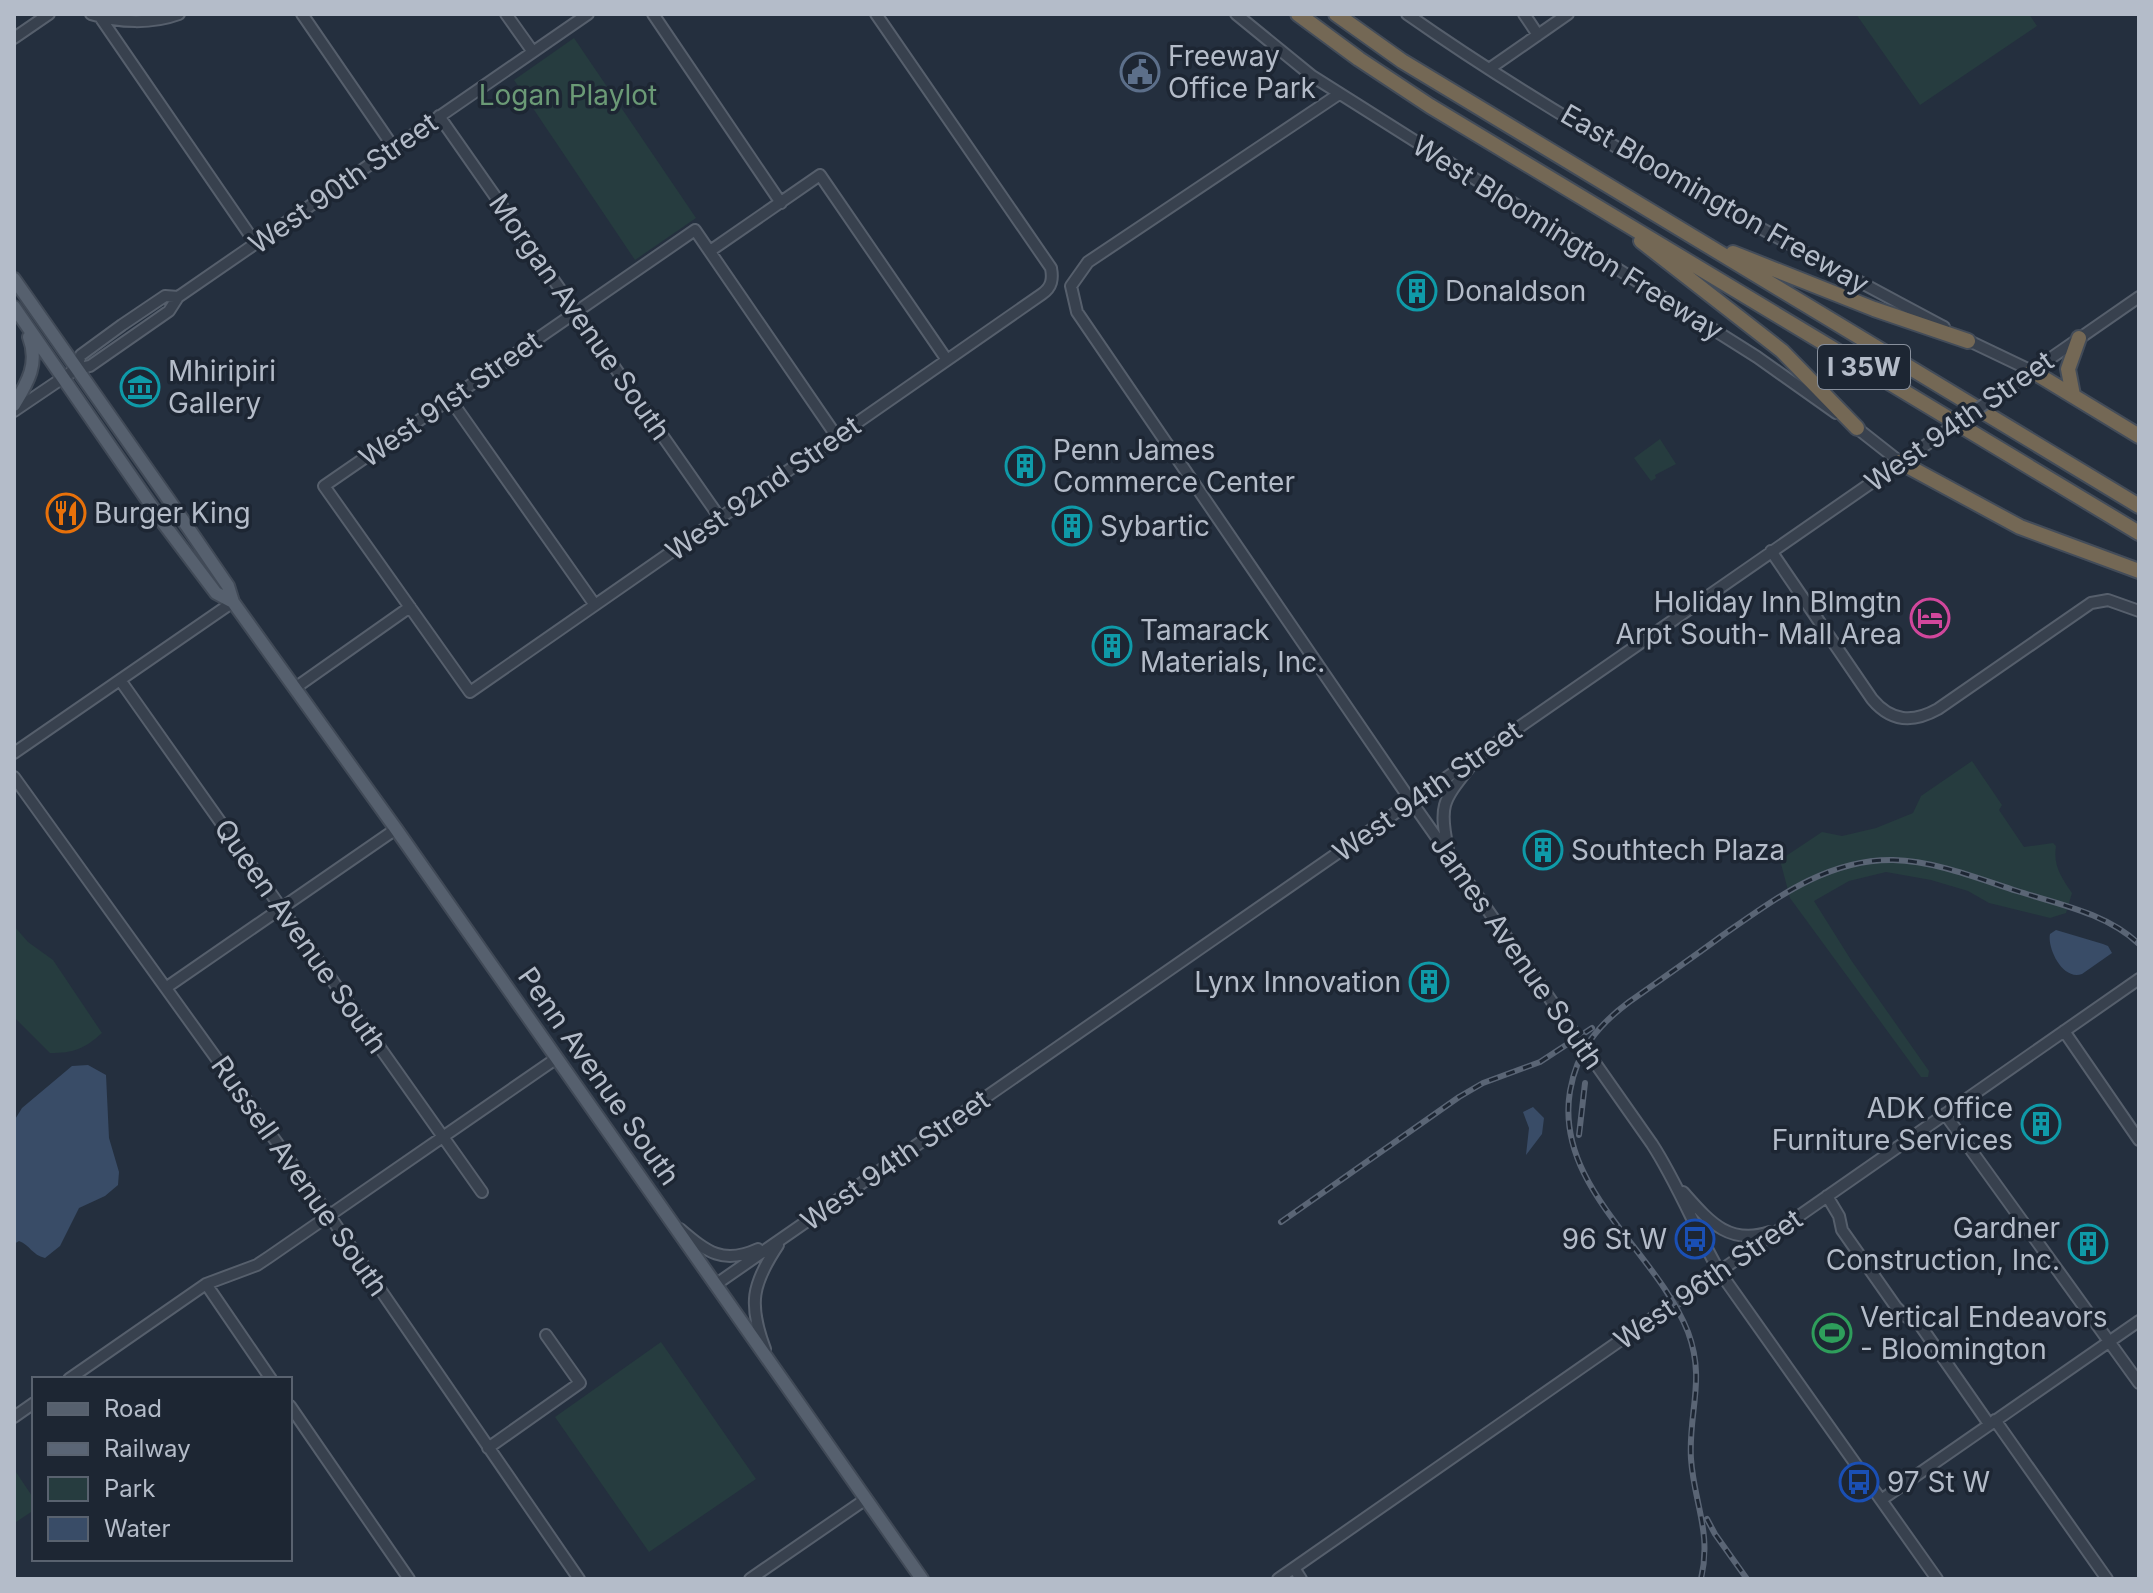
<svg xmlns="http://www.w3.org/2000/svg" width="2153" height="1593" font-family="Inter,sans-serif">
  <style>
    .green { fill: #263c3f }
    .water { fill: #394c67 }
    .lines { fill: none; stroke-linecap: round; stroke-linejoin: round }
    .minor-casing { stroke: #565f6c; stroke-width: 14 }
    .major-casing { stroke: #414a57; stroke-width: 16 }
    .highway-casing { stroke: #434c59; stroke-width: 18 }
    .minor { stroke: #38414e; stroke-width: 10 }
    .major { stroke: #56606e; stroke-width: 12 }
    .highway { stroke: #746855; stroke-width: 14 }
    .rail-casing { stroke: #5a6575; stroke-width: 6 }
    .rail { stroke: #1d2633; stroke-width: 3; stroke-dasharray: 9; stroke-linecap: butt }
    .minor-bridge-casing { stroke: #565f6c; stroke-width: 14; stroke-linecap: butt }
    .minor-bridge { stroke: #38414e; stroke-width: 10 }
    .labels { text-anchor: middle; stroke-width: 7; stroke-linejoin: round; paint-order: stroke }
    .shield { fill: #1d2633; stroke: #878f9c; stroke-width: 2 }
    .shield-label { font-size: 26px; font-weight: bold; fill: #b4bcc9 }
    .poi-label { font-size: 28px; fill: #b4bcc9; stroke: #1d2633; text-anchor: start }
    .park-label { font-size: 28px; fill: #6b9a76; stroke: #1d2633 }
    .street-label { font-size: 28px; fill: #b4bcc9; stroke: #1d2633 }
  </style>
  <rect width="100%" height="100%" fill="#242f3e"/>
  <path class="green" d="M1856,14H2029L2037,26L1920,105Z
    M574,38L696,218L635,260L514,80Z
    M1660,439L1676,464L1655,475L1656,478L1651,481L1634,458Z
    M1972,761L2002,805L1999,810L2024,847L2053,843L2056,846C2053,866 2061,877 2072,893L2066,913L2050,918L1989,903L1968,891L1931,880L1886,872L1849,881L1814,901L1851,960L1929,1071L1928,1077H1921L1790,898L1780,860L1822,832L1842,836L1876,828L1913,813L1921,796Z
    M14,926L28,942L53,960L102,1033C84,1049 74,1053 50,1053L14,1017Z
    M661,1342L756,1479L649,1552L555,1417Z
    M14,1469L34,1499V1510L16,1522L14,1519Z"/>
  <path class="water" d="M2056,930L2103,944L2108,946L2112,953L2082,974C2062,981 2047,947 2050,934Z
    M88,1065L106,1075L109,1138L119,1172L118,1185L105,1196L79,1208L60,1246L45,1258C32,1255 30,1245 19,1241L14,1244V1121L22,1108L72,1066Z
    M1533,1107L1544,1118L1542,1134L1526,1155L1529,1128L1523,1112Z"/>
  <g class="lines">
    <defs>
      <path id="minor" d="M91,14C119,23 152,24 179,14
        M302,14L394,148
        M506,14L533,52
        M653,14L781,203
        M1236,14L1312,76L1757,357L1836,413
        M1407,14C1575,132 1763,230 1944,327
        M1524,14L1538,35
        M100,17L256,244
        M14,38L49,14
        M1489,69L1568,14
        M1339,94L1088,262L1071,286L1077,312L1411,801L1652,1144C1678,1184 1695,1229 1719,1271L1937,1579
        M439,116L720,518
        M710,251L820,175L947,360
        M1965,339L2032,371
        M76,369L81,355L122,325L165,296L178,297
        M2002,392L2139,297
        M450,399L595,605
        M14,411L76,369L90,366L169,311L178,297L588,14
        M1853,425L1900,462
        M837,437L695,230L324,486L470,692C661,558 852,426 1042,294C1052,287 1053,279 1051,268L876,14
        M1771,551L1872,699C1891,722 1913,723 1938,709L2091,603L2108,600L2139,611
        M120,680L482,1192
        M295,688L410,607
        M14,753L233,602
        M14,777L329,1215L579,1579
        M1448,849C1438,803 1444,800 1472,764
        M167,987L396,829
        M2064,1031L2139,1140
        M1945,1114L2139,1383
        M1683,1192C1708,1220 1728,1246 1770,1232
        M1827,1196L1839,1216L1842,1230L1896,1307L1905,1316L1920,1325L1989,1424
        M680,1229C707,1252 723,1265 758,1249
        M206,1284L271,1379
        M715,1285L1933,440
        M765,1349C748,1304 752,1284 778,1245
        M69,1379L206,1284L257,1265L269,1257L557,1058
        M290,1406L409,1579
        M14,1417L34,1403
        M1995,1420L2107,1579
        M488,1448L580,1383L546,1335
        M1881,1500L2139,1321
        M1294,1568L1301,1579
        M750,1579L866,1499
        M1278,1579L2139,979"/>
      <path id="major" d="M14,279L178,513L228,586L233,602L396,829L922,1579
        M14,307L164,524L216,593L233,602
        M14,405C28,382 39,363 29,337"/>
      <path id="highway" d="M1298,14L1359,59L1430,106L2139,533
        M1336,14L1402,61L1455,93L2139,506
        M1641,241L1782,351L1857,428
        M1733,253L1874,309L1968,341
        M2032,371L2139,436
        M2073,395L2068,369L2079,338
        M1900,462L2020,527L2139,571"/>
    </defs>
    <use href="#minor" class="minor-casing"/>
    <use href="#major" class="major-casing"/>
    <use href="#highway" class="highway-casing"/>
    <use href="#minor" class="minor"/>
    <use href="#major" class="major"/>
    <use href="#highway" class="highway"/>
    <defs>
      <path id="rail" d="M1579,1135L1585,1083
        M1281,1222L1459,1097L1483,1083L1540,1062L1592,1028
        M1707,1519L1715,1534L1747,1579
        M1701,1579C1712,1532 1694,1503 1691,1459C1688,1413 1706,1380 1688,1332C1656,1250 1554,1187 1570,1091C1577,1051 1597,1026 1629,1002C1660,980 1692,958 1723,935C1775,899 1827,859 1893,860C1935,861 1977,878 2017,891C2058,904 2106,913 2139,944"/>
    </defs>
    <use href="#rail" class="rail-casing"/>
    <use href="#rail" class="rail"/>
    <defs>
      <path id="minor-bridge" d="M1933,440L2002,392"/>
    </defs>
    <use href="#minor-bridge" class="minor-bridge-casing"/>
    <use href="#minor-bridge" class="minor-bridge"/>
  </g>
  <defs>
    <symbol id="civic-ring" viewBox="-11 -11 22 22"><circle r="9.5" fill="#1d2633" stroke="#5c6f8a" stroke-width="1.5"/><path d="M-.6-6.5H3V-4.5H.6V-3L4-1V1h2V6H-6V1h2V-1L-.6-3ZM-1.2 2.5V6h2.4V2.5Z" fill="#5c6f8a"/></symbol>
    <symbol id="building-ring" viewBox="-11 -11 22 22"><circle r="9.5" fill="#1d2633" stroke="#0f9aa8" stroke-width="1.5"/><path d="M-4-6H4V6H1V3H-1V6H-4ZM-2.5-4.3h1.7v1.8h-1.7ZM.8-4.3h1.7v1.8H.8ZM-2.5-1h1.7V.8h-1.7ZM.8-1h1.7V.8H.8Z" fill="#0f9aa8"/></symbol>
    <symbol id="museum-ring" viewBox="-11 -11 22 22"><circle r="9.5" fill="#1d2633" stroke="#0f9aa8" stroke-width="1.5"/><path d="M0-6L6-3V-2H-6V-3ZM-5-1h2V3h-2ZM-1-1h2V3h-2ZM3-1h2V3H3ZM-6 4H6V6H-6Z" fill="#0f9aa8"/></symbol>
    <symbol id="restaurant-ring" viewBox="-11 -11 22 22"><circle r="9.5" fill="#1d2633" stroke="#e8710a" stroke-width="1.5"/><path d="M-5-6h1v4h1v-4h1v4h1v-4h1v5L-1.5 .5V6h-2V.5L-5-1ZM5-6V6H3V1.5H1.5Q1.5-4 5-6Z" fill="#e8710a"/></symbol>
    <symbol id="hotel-ring" viewBox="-11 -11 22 22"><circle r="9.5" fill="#1d2633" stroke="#d1479c" stroke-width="1.5"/><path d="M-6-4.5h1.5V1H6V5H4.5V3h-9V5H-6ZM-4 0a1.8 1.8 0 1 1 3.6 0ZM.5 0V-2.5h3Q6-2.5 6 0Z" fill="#d1479c"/></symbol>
    <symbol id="bus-ring" viewBox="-11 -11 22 22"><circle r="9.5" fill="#1d2633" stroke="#1a4fb4" stroke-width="1.5"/><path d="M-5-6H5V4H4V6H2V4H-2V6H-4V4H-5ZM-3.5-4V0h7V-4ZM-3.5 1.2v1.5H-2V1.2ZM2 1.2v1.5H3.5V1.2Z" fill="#1a4fb4"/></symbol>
    <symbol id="stadium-ring" viewBox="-11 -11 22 22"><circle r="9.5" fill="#1d2633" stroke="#2e9e5b" stroke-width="1.5"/><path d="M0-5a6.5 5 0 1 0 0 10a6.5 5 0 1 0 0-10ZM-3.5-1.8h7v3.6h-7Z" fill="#2e9e5b"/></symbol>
  </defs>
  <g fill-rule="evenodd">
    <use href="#civic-ring" x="1118" y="50" width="44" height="44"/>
    <use href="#building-ring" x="1395" y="269" width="44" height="44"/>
    <use href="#museum-ring" x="118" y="365" width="44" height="44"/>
    <use href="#building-ring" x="1003" y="444" width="44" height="44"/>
    <use href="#restaurant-ring" x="44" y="491" width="44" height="44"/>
    <use href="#building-ring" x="1050" y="504" width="44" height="44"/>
    <use href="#hotel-ring" x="1908" y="596" width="44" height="44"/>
    <use href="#building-ring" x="1090" y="624" width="44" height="44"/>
    <use href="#building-ring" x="1521" y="828" width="44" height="44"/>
    <use href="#building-ring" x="1407" y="960" width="44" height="44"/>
    <use href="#building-ring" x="2019" y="1102" width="44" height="44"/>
    <use href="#bus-ring" x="1673" y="1217" width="44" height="44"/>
    <use href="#building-ring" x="2066" y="1222" width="44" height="44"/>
    <use href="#stadium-ring" x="1810" y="1311" width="44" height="44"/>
    <use href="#bus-ring" x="1837" y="1460" width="44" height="44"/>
  </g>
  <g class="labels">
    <rect class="shield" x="1818" y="345" width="92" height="44" rx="6"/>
    <g class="shield-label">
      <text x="1864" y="376">I 35W</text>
    </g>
    <g class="poi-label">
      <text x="1168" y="66">Freeway<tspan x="1168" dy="32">Office Park</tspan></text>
      <text x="1445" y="301">Donaldson</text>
      <text x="168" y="381">Mhiripiri<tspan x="168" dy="32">Gallery</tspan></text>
      <text x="1053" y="460">Penn James<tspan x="1053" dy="32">Commerce Center</tspan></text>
      <text x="94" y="523">Burger King</text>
      <text x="1100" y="536">Sybartic</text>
      <text x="1902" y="612" text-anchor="end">Holiday Inn Blmgtn<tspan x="1902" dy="32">Arpt South- Mall Area</tspan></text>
      <text x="1140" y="640">Tamarack<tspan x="1140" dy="32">Materials, Inc.</tspan></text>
      <text x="1571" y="860">Southtech Plaza</text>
      <text x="1401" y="992" text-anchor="end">Lynx Innovation</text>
      <text x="2013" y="1118" text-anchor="end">ADK Office<tspan x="2013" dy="32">Furniture Services</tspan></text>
      <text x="2060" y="1238" text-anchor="end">Gardner<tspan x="2060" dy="32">Construction, Inc.</tspan></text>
      <text x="1667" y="1249" text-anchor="end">96 St W</text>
      <text x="1860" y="1327">Vertical Endeavors<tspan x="1860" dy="32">- Bloomington</tspan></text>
      <text x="1887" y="1492">97 St W</text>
    </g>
    <g class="park-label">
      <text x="568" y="105">Logan Playlot</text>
    </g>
    <g class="street-label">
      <text transform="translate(343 183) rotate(-35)" y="10">West 90th Street</text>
      <text transform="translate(1715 199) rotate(30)" y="10">East Bloomington Freeway</text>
      <text transform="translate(1568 238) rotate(32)" y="10">West Bloomington Freeway</text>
      <text transform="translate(580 317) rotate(55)" y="10">Morgan Avenue South</text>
      <text transform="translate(450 399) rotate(-35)" y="10">West 91st Street</text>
      <text transform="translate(1959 421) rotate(-35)" y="10">West 94th Street</text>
      <text transform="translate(763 488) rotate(-35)" y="10">West 92nd Street</text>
      <text transform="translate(1427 791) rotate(-35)" y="10">West 94th Street</text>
      <text transform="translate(301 936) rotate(55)" y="10">Queen Avenue South</text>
      <text transform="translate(1517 952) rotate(55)" y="10">James Avenue South</text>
      <text transform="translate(599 1076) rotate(55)" y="10">Penn Avenue South</text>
      <text transform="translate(895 1160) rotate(-35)" y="10">West 94th Street</text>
      <text transform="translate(300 1176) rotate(55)" y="10">Russell Avenue South</text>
      <text transform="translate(1708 1279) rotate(-35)" y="10">West 96th Street</text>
    </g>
  </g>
  <rect width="2153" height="1593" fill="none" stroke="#b4bcc9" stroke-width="32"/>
  <rect x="32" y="1377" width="260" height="184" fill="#1d2633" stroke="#59626f" stroke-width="2"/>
  <rect x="48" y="1403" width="40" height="12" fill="#56606e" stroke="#59626f" stroke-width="2"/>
  <text x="104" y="1417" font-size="24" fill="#b4bcc9">Road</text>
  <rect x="48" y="1443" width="40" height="12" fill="#5a6575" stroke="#59626f" stroke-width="2"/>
  <text x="104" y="1457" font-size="24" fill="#b4bcc9">Railway</text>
  <rect x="48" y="1477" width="40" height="24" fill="#263c3f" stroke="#59626f" stroke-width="2"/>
  <text x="104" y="1497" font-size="24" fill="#b4bcc9">Park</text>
  <rect x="48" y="1517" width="40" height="24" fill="#394c67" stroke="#59626f" stroke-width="2"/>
  <text x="104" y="1537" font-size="24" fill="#b4bcc9">Water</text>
</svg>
